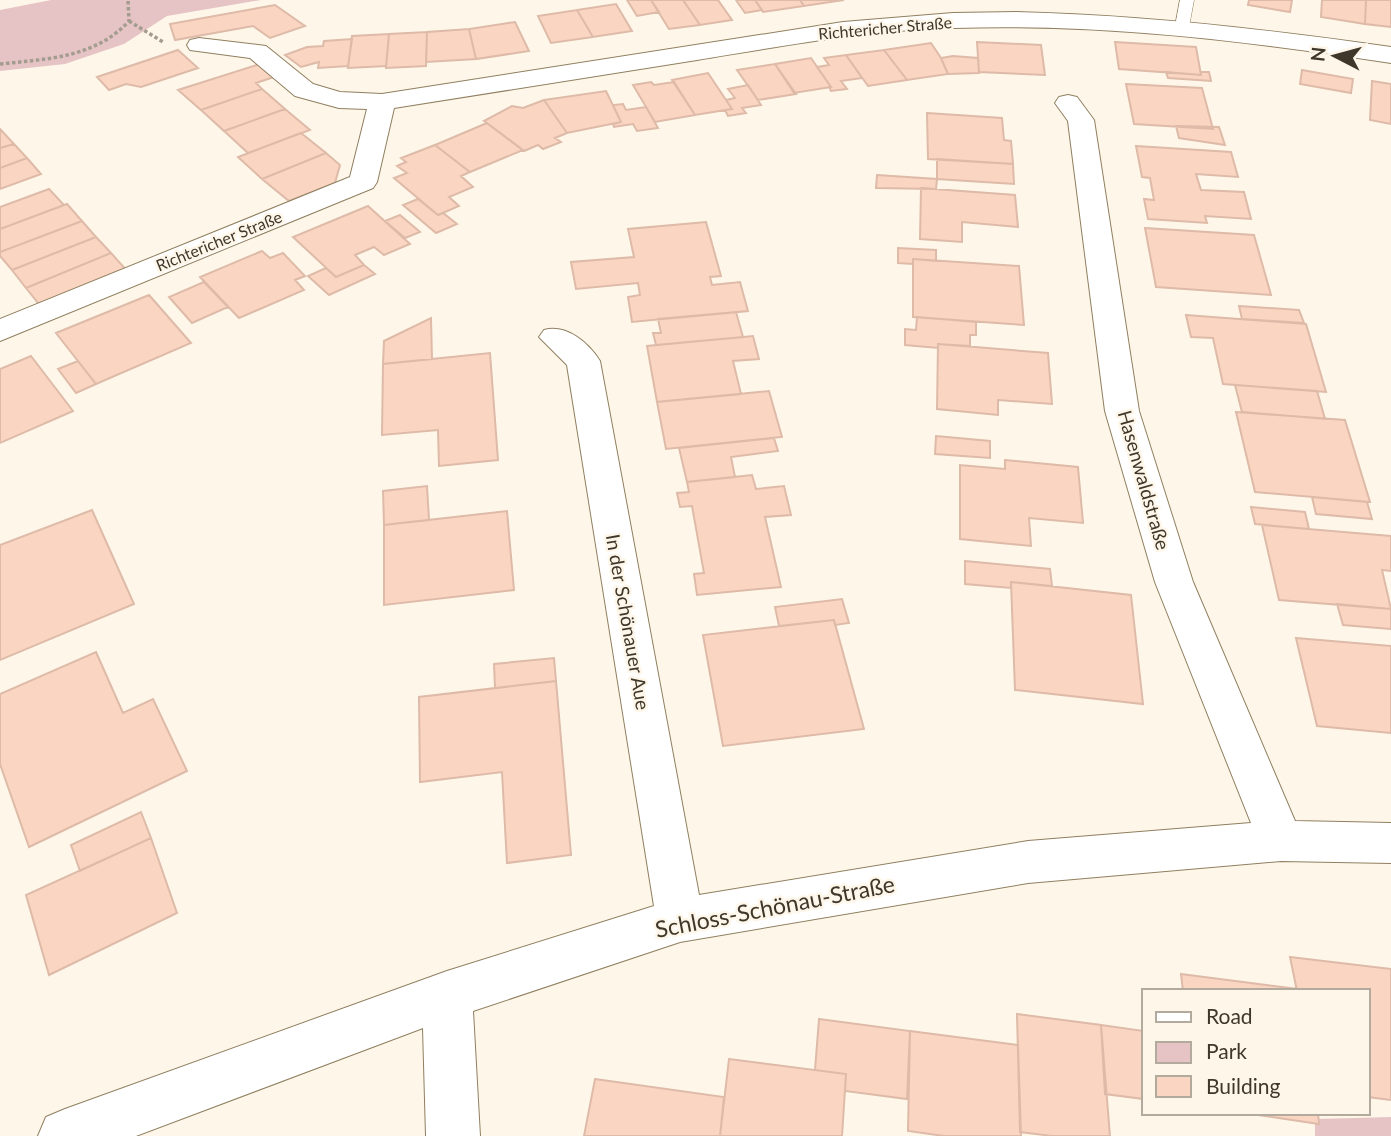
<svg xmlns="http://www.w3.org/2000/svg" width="1391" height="1136" font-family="Lato,sans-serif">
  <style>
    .green { fill: #e6c4c6 }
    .building { fill: #fad5c2; stroke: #debaa8; stroke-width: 2 }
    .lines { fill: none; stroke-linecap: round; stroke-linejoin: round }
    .lane-casing { stroke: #907f60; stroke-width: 1 }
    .street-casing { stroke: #907f60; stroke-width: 2 }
    .path { stroke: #a39c8f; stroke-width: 3.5; stroke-dasharray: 3.5 2.5; stroke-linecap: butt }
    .lane { fill: #fff; fill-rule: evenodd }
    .street { fill: #fff; fill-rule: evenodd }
    .labels { text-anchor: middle; stroke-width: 5; stroke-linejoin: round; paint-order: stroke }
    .far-street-label { font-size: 16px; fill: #3e372a; stroke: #fef7e9 }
    .street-label { font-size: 19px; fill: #3e372a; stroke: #fef7e9 }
    .near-street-label { font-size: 23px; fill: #3e372a; stroke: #fef7e9 }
  </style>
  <rect width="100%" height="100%" fill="#fef7e9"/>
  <path class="green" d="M51,0H261L167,16L124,44L65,64L0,71V10Z
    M1391,1117V1136H1315V1119Z"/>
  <path class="building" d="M627,0H651L659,12L637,16Z
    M651,0H683L700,25L669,29Z
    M683,0H718L732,20L700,25Z
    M736,0H755L762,10L745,13Z
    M755,0H800L804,6L763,12Z
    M800,0H844L804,6Z
    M1249,0H1292L1290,12L1248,5Z
    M1322,0H1366L1365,24L1321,17Z
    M1366,0H1391V27L1365,24Z
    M616,4L632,31L593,37L577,10Z
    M275,5L305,26L270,38L253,26L175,40L170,24Z
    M577,10L593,37L551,43L538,16Z
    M515,22L529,51L476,59L469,29Z
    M469,29L476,59L426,62L427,32Z
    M427,32L426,66L386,68L389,34Z
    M389,34L386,66L348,68L352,36Z
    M352,39L348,66L318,68L319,62L301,67L285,55L307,47L323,46L324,41Z
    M977,42L1041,45L1045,75L979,72Z
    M1115,42L1196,47L1201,75L1119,69Z
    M931,43L941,58L948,74L907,80L884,50Z
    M178,50L198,68L141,87L126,84L109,90L97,77Z
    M884,50L907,80L868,86L846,55Z
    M846,55L862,78L841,81L847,89L831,91L829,87H831L817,67L829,65L824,58Z
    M953,56L978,58L979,73L948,74L941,58Z
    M811,58L831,87L794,93L775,64Z
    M260,64L274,77L256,83L262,89L201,110L178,90Z
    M775,64L796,94L758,100L737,70Z
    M1302,70L1353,79L1351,93L1300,84Z
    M1166,72L1201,75V72H1209L1211,81L1168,78Z
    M708,73L732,109L695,115L672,80Z
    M1372,81L1391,84V124L1370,120Z
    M651,82L654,85L674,82L695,115L655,122L633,85Z
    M1126,84L1202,88L1213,129L1134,124Z
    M748,85L761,105L742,108L746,113L728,116L725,110L732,109L726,100L735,98L728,89Z
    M262,89L285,109L224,131L201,110Z
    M606,91L621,122L567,133L544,100Z
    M544,100L567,133L555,138L561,142L543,149L538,145L524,151L484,121L512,106L523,108Z
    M623,104L626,110L646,107L658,128L637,131L633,124L614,127L613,124L621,122L613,105Z
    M285,109L310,130L248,153L224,131Z
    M927,113L1002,118L1004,140L1011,141L1013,164L928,159Z
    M487,123L523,150L470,172L435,145Z
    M1176,126L1219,127L1225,145L1179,138Z
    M0,129L14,144L0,148Z
    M301,133L326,153L262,179L238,157Z
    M14,144L27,158L0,168V148Z
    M435,145L470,172L461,176L473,187L449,197L459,206L438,215L394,178L407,173L397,166L406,162L401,158Z
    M1136,146L1231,152L1238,177L1196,174L1201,190L1244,192L1251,219L1205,216L1207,223L1148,219L1144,199L1154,200L1150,178L1142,177Z
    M326,153L340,165L335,183L289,201L262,179Z
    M27,158L41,174L0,189V168Z
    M937,159L1013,164L1014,184L937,179Z
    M877,175L937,179L936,189L876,188Z
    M921,188L1015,195L1018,227L962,222V242L920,239Z
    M49,189L64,205L0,229V207Z
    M418,199L438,215L443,213L457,224L436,233L403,205Z
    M67,204L82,221L0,252V229Z
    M368,206L410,244L384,255L374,247L355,255L364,265L336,277L293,237Z
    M400,215L420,232L405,238L385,221Z
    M82,221L96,237L12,270L0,256V252Z
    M706,222L721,276L710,277L712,285L740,282L748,311L632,322L628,297L640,295L638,283L576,289L571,262L634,257L628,229Z
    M1145,228L1254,235L1271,295L1156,287Z
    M96,237L111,253L26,288L12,270Z
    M898,248L936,250V261L913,259V264L898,263Z
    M262,251L270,258L283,253L305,276L295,280L304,290L239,318L200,277Z
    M111,253L129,273L42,308L26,288Z
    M913,259L1019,266L1024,325L913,317Z
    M364,265L375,274L329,295L308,276L326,268L336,277Z
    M204,282L228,307L192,323L169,297Z
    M149,295L191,343L96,384L56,333Z
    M1239,306L1299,310L1304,323L1242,319Z
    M736,312L743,337L656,345L653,333H661L658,319Z
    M1186,315L1306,324L1326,392L1223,384L1213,338L1191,337Z
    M917,317L976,322V335H970V346L938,344V348L905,345V329L916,330Z
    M431,318L432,359L383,364L384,341Z
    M753,336L759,359L733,361L741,394L657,402L647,346Z
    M938,344L1048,353L1052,404L998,400V415L937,409Z
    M490,353L498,460L439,466L438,430L382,435L383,364Z
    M31,356L73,411L0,443V369Z
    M78,361L96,384L76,393L58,369Z
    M1235,385L1317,391L1325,419L1242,412Z
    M769,391L782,437L666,449L657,402Z
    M1236,412L1345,420L1370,502L1255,492Z
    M936,436L990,441V458L935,454Z
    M774,438L778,451L731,457L735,477L687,482L679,448Z
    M1005,460L1078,467L1083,523L1029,518L1031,546L960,539V465L1005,469Z
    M752,475L756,489L784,486L791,515L765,517L781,587L697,595L694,574L704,573L692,506L680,507L677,493L689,492L687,482Z
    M427,486L429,520L384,525L383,491Z
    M1312,497L1367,502L1372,519L1316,514Z
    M1251,507L1305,512L1309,529L1255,524Z
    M92,510L134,604L0,660V545Z
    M507,511L514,590L384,605V525Z
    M1262,525L1391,536V571L1382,570L1391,609L1279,600Z
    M965,561L1050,569L1052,586L1011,582V588L965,584Z
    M1011,582L1131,595L1143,704L1015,690Z
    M842,599L849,623L835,625L834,620L779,626L775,607Z
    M1337,604L1391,609V629L1343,625Z
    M834,620L864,729L723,746L703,635Z
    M1296,638L1391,646V733L1317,726Z
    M96,652L123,713L153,699L187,771L29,847L0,764V694Z
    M554,658L556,681L495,688L494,664Z
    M556,681L571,855L507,863L502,772L420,782L419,697Z
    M141,812L151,838L80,871L71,845Z
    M151,838L177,913L49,975L26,895Z
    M1290,957L1391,969V1100L1368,1097V991H1297Z
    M1181,974L1297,989V991H1183Z
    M1017,1014L1101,1025L1110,1136H1052L1020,1132Z
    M819,1019L910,1031L907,1099L845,1091L846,1074L815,1070Z
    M1101,1025L1144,1031V1099L1105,1094Z
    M910,1031L1018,1045L1021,1136H944L908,1131Z
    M729,1059L846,1074L842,1136H720Z
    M595,1079L724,1097L720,1136H584Z
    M1244,1113H1318L1319,1124Z"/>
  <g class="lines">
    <defs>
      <path id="lane" d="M1180,0H1194L1189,27L1182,31L1175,27Z"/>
      <path id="street" d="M1016,12C1142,15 1266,29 1391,47V63C1246,41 1101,23 954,28C867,30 783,46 697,60C596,76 495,92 394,108L377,182L373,188L0,341V319L350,177L367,109L339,108L295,96L250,58L190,50L187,45L190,40L199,38L266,46L313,84L340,92L382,94L843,22L953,13Z
        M1068,95L1077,97L1094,120L1139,411L1193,582L1295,821L1391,823V863L1281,861L1028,883L680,942L473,1011L480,1136H426L423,1028L136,1136H38L46,1117L65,1109L447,971L654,906L567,365L539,337L544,330C566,324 588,342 600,361L699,895L1028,841L1251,823L1155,582L1105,411L1068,121L1055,103L1059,97Z"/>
    </defs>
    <use href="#lane" class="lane-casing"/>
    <use href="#street" class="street-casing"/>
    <path class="path" d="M129,21L163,42
      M0,64C47,59 95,58 129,21L128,0"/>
    <use href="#lane" class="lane"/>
    <use href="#street" class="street"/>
  </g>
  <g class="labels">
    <g class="far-street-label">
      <text transform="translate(885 28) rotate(-5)" y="6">Richtericher Straße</text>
      <text transform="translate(219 241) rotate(-22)" y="6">Richtericher Straße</text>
    </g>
    <g class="street-label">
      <text transform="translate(1144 480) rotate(74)" y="7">Hasenwaldstraße</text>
      <text transform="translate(628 622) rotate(80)" y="7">In der Schönauer Aue</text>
    </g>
    <g class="near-street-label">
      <text transform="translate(775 907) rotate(-11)" y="8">Schloss-Schönau-Straße</text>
    </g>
  </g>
  <rect x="1142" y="989" width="228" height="126" fill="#fef7e9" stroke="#b1aa9d" stroke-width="2"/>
  <rect x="1156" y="1012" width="35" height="10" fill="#ffffff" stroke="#b1aa9d" stroke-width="2"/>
  <text x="1206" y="1024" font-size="21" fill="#3e372a">Road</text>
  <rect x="1156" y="1042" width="35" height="21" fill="#e6c4c6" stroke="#b1aa9d" stroke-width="2"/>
  <text x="1206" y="1059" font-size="21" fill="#3e372a">Park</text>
  <rect x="1156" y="1076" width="35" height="21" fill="#fad5c2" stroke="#b1aa9d" stroke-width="2"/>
  <text x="1206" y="1094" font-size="21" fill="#3e372a">Building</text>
  <g transform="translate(1335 56) rotate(276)" stroke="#fef7e9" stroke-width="5" paint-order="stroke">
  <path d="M0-5L12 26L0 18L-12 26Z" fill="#3e372a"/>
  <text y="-10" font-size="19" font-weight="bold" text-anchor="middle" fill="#3e372a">N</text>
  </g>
</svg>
